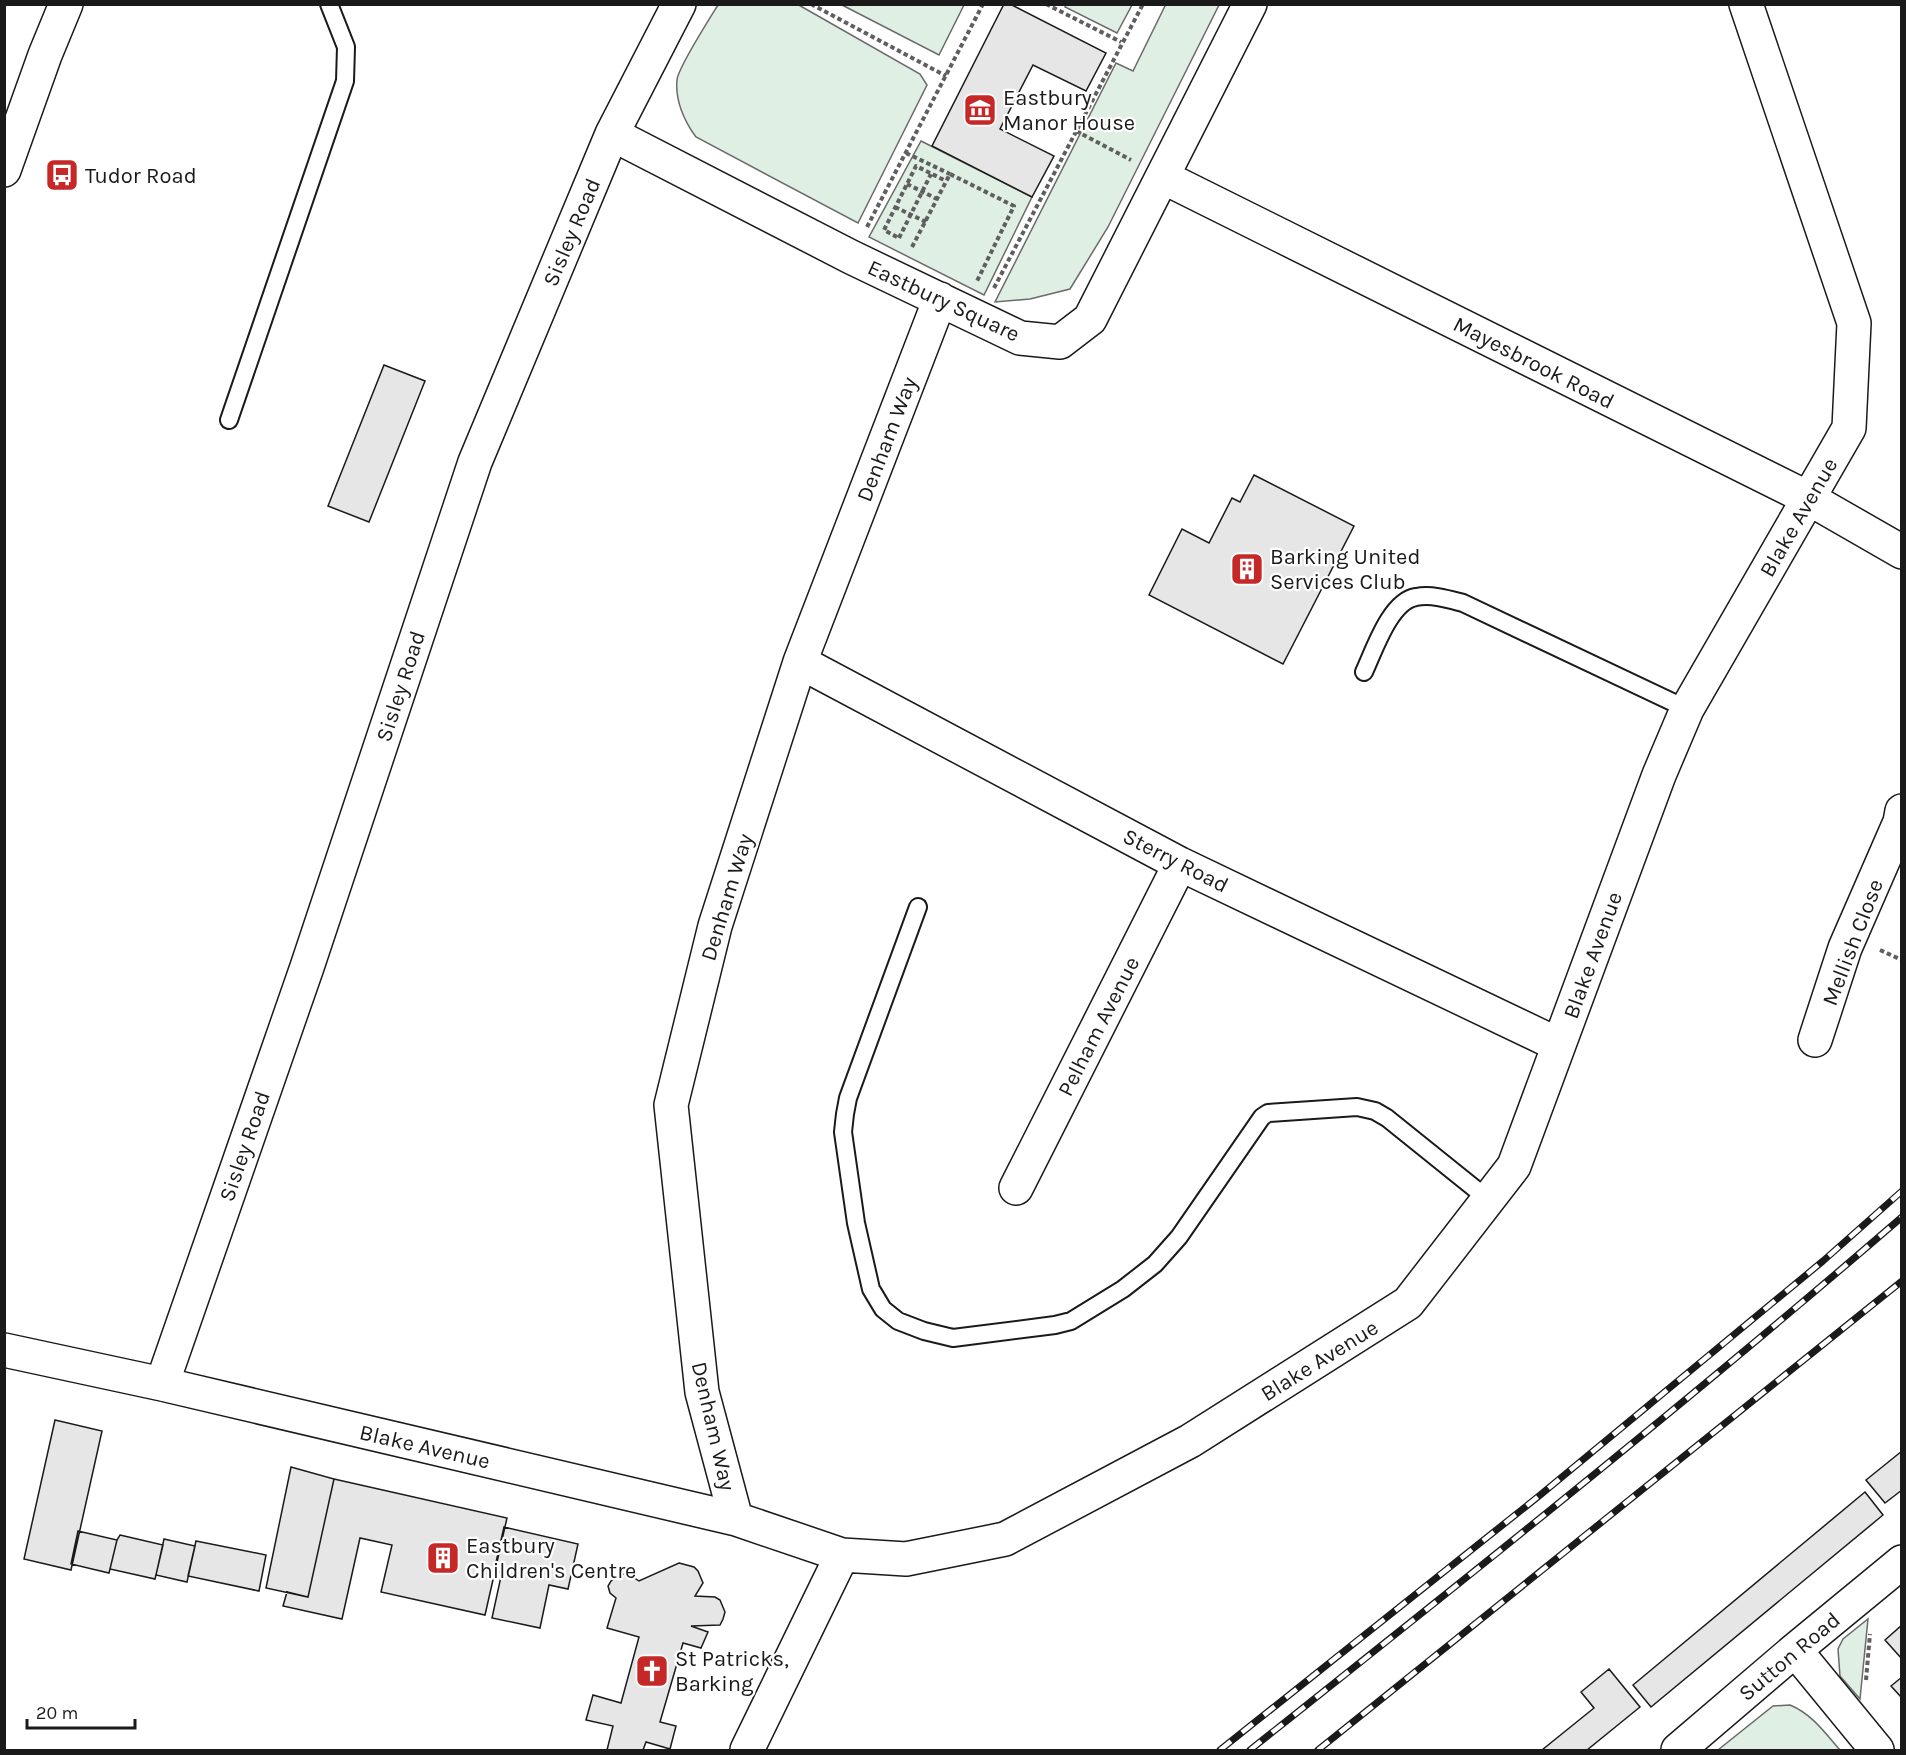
<svg xmlns="http://www.w3.org/2000/svg" width="1906" height="1755" font-family="Karla,sans-serif">
  <style>
    .green { fill: #e0efe3; stroke: #6a6a6a; stroke-width: 1.5 }
    .building { fill: #e6e6e6; stroke: #1a1a1a; stroke-width: 1.5 }
    .lines { fill: none; stroke-linecap: round; stroke-linejoin: round }
    .lane-casing { stroke: #1a1a1a; stroke-width: 20 }
    .street-casing { stroke: #1a1a1a; stroke-width: 36 }
    .primary-casing { stroke: #1a1a1a; stroke-width: 36 }
    .path { stroke: #5f5f5f; stroke-width: 4; stroke-dasharray: 4.5 3; stroke-linecap: butt }
    .lane { stroke: #fff; stroke-width: 16 }
    .street { stroke: #fff; stroke-width: 33 }
    .primary { stroke: #fff; stroke-width: 33 }
    .rail-casing { stroke: #1a1a1a; stroke-width: 7 }
    .rail { stroke: #fff; stroke-width: 4.5; stroke-dasharray: 14; stroke-linecap: butt }
    .labels { text-anchor: middle; stroke-width: 4.5; stroke-linejoin: round; paint-order: stroke }
    .poi-label { font-size: 22px; fill: #1a1a1a; stroke: #fff; text-anchor: start }
    .street-label { font-size: 22px; fill: #1a1a1a; stroke: #fff }
  </style>
  <rect width="100%" height="100%" fill="#fff"/>
  <path class="green" d="M797,4L920,74L927,85L858,223L696,137C684,121 675,100 677,80C678,68 710,18 718,5Z
    M1166,4L1219,5L1108,227L1070,289L1030,299L995,302L1116,63L1133,71Z
    M842,5H964L939,55Z
    M1066,5V4L1132,5L1117,33L1065,7Z
    M921,141L1032,197L984,295L869,237Z
    M1868,1619L1860,1699L1840,1676L1838,1649L1843,1639Z
    M1790,1705C1812,1714 1825,1733 1840,1750H1718L1773,1706Z"/>
  <path class="building" d="M1004,4H1010L1106,53L1086,91L1033,65L1000,129L1054,156L1032,197L932,146Z
    M384,365L425,381L369,522L328,506Z
    M1254,475L1354,526L1283,664L1149,595L1182,529L1209,543L1232,498L1240,502Z
    M55,1420L102,1431L71,1570L24,1559Z
    M1902,1451V1490L1885,1503L1866,1480Z
    M291,1467L334,1479L308,1597L266,1588Z
    M334,1479L507,1518L485,1615L381,1592L392,1545L360,1538L342,1619L283,1606L287,1592L308,1597Z
    M1865,1492L1883,1515L1651,1707L1633,1685Z
    M504,1527L578,1544L568,1589L549,1585L540,1628L492,1618L502,1572L494,1571Z
    M78,1531L117,1540L109,1573L71,1564Z
    M120,1535L163,1545L155,1579L110,1569L117,1540Z
    M164,1539L195,1546L187,1582L156,1575Z
    M196,1541L266,1555L259,1591L188,1576Z
    M679,1563L694,1567L698,1571L703,1583L695,1596L715,1597L720,1600L725,1612L723,1619L720,1625L691,1626L708,1632L701,1648L683,1643L660,1722L676,1726L670,1749L646,1742L643,1750H607L613,1726L586,1720L593,1695L621,1703L639,1637L607,1628L616,1598L610,1593L608,1586L611,1581L621,1574L630,1575L639,1581Z
    M1902,1625V1659L1885,1640Z
    M1609,1669L1640,1707L1587,1750H1542L1594,1708L1581,1692Z
    M1902,1677V1698L1891,1686Z"/>
  <g class="lines">
    <defs>
      <path id="lane" d="M229,420L345,81L346,47L329,4
        M1364,672C1374,651 1390,601 1416,597C1432,594 1448,599 1463,603L1687,709
        M918,907L848,1098L845,1114L843,1132L856,1223L871,1289L883,1309L898,1321L924,1331L953,1338L1055,1325L1071,1321L1123,1289L1155,1264L1179,1237L1262,1117L1268,1113L1357,1107L1375,1111L1387,1118L1489,1200"/>
      <path id="street" d="M612,134L851,257L1020,338L1060,342L1090,319L1250,4
        M1163,177L1808,498L1902,552
        M800,662L1180,864L1559,1045
        M1815,1040L1845,948L1900,822L1902,811
        M1016,1188L1180,864
        M4,1350L162,1384L736,1519L842,1555L906,1559L1005,1539L1190,1441L1408,1303L1514,1166L1659,775L1687,709L1849,428L1854,323L1746,4
        M162,1384L307,967L475,462L612,134L679,4
        M736,1519L702,1392L671,1105L715,926L800,662L940,299
        M1795,1650L1877,1750
        M747,1750L842,1555
        M1678,1750L1795,1650L1902,1562"/>
      <path id="primary" d="M4,170L45,55L66,4"/>
    </defs>
    <use href="#lane" class="lane-casing"/>
    <use href="#street" class="street-casing"/>
    <use href="#primary" class="primary-casing"/>
    <path class="path" d="M811,4L946,76
      M1046,4L1121,42
      M1076,131L1131,160
      M906,153L950,174
      M907,184L937,199
      M895,207L926,222
      M867,227L983,4
      M897,237L884,230L916,166L946,181
      M899,238L931,174
      M912,247L950,174L1014,206L977,281
      M994,288L1143,4
      M1880,950L1902,960
      M1866,1680L1870,1634"/>
    <use href="#lane" class="lane"/>
    <use href="#street" class="street"/>
    <use href="#primary" class="primary"/>
    <defs>
      <path id="rail" d="M1220,1750L1539,1496L1823,1261L1902,1191
        M1250,1750C1469,1576 1689,1401 1902,1217
        M1318,1750L1902,1281"/>
    </defs>
    <use href="#rail" class="rail-casing"/>
    <use href="#rail" class="rail"/>
  </g>
  <defs>
    <symbol id="museum-square" viewBox="-11 -11 22 22"><rect x="-9" y="-9" width="18" height="18" rx="4" fill="#c62828" stroke="#fff"/><path d="M0-6L6-3V-2H-6V-3ZM-5-1h2V3h-2ZM-1-1h2V3h-2ZM3-1h2V3H3ZM-6 4H6V6H-6Z" fill="#fff"/></symbol>
    <symbol id="bus-square" viewBox="-11 -11 22 22"><rect x="-9" y="-9" width="18" height="18" rx="4" fill="#c62828" stroke="#fff"/><path d="M-5-6H5V4H4V6H2V4H-2V6H-4V4H-5ZM-3.5-4V0h7V-4ZM-3.5 1.2v1.5H-2V1.2ZM2 1.2v1.5H3.5V1.2Z" fill="#fff"/></symbol>
    <symbol id="building-square" viewBox="-11 -11 22 22"><rect x="-9" y="-9" width="18" height="18" rx="4" fill="#c62828" stroke="#fff"/><path d="M-4-6H4V6H1V3H-1V6H-4ZM-2.5-4.3h1.7v1.8h-1.7ZM.8-4.3h1.7v1.8H.8ZM-2.5-1h1.7V.8h-1.7ZM.8-1h1.7V.8H.8Z" fill="#fff"/></symbol>
    <symbol id="church-square" viewBox="-11 -11 22 22"><rect x="-9" y="-9" width="18" height="18" rx="4" fill="#c62828" stroke="#fff"/><path d="M-1.2-6h2.4v3.5h3.3v2.4h-3.3V6h-2.4V-.1h-3.3v-2.4h3.3Z" fill="#fff"/></symbol>
  </defs>
  <g fill-rule="evenodd">
    <use href="#museum-square" x="961" y="91" width="38" height="38"/>
    <use href="#bus-square" x="43" y="156" width="38" height="38"/>
    <use href="#building-square" x="1228" y="550" width="38" height="38"/>
    <use href="#building-square" x="424" y="1539" width="38" height="38"/>
    <use href="#church-square" x="633" y="1652" width="38" height="38"/>
  </g>
  <g class="labels">
    <g class="poi-label">
      <text x="1003" y="105">Eastbury<tspan x="1003" dy="25">Manor House</tspan></text>
      <text x="85" y="183">Tudor Road</text>
      <text x="1270" y="564">Barking United<tspan x="1270" dy="25">Services Club</tspan></text>
      <text x="466" y="1553">Eastbury<tspan x="466" dy="25">Children's Centre</tspan></text>
      <text x="675" y="1666">St Patricks,<tspan x="675" dy="25">Barking</tspan></text>
    </g>
    <g class="street-label">
      <text transform="translate(571 232) rotate(-67)" y="8">Sisley Road</text>
      <text transform="translate(944 300) rotate(25)" y="8">Eastbury Square</text>
      <text transform="translate(1534 362) rotate(27)" y="8">Mayesbrook Road</text>
      <text transform="translate(886 439) rotate(-69)" y="8">Denham Way</text>
      <text transform="translate(1798 517) rotate(-60)" y="8">Blake Avenue</text>
      <text transform="translate(400 686) rotate(-72)" y="8">Sisley Road</text>
      <text transform="translate(1176 860) rotate(27)" y="8">Sterry Road</text>
      <text transform="translate(726 897) rotate(-73)" y="8">Denham Way</text>
      <text transform="translate(1852 942) rotate(-69)" y="8">Mellish Close</text>
      <text transform="translate(1592 955) rotate(-70)" y="8">Blake Avenue</text>
      <text transform="translate(1098 1026) rotate(-63)" y="8">Pelham Avenue</text>
      <text transform="translate(244 1146) rotate(-71)" y="8">Sisley Road</text>
      <text transform="translate(1319 1360) rotate(-32)" y="8">Blake Avenue</text>
      <text transform="translate(714 1426) rotate(77)" y="8">Denham Way</text>
      <text transform="translate(425 1446) rotate(13)" y="8">Blake Avenue</text>
      <text transform="translate(1789 1656) rotate(-40)" y="8">Sutton Road</text>
    </g>
  </g>
  <rect width="1906" height="1755" fill="none" stroke="#1a1a1a" stroke-width="12"/>
  <path d="M27 1719v9h108v-9" fill="none" stroke="#1a1a1a" stroke-width="3"/>
  <text x="36" y="1719" font-size="18" fill="#1a1a1a" stroke="#ffffff" stroke-width="4.5" paint-order="stroke">20 m</text>
</svg>
